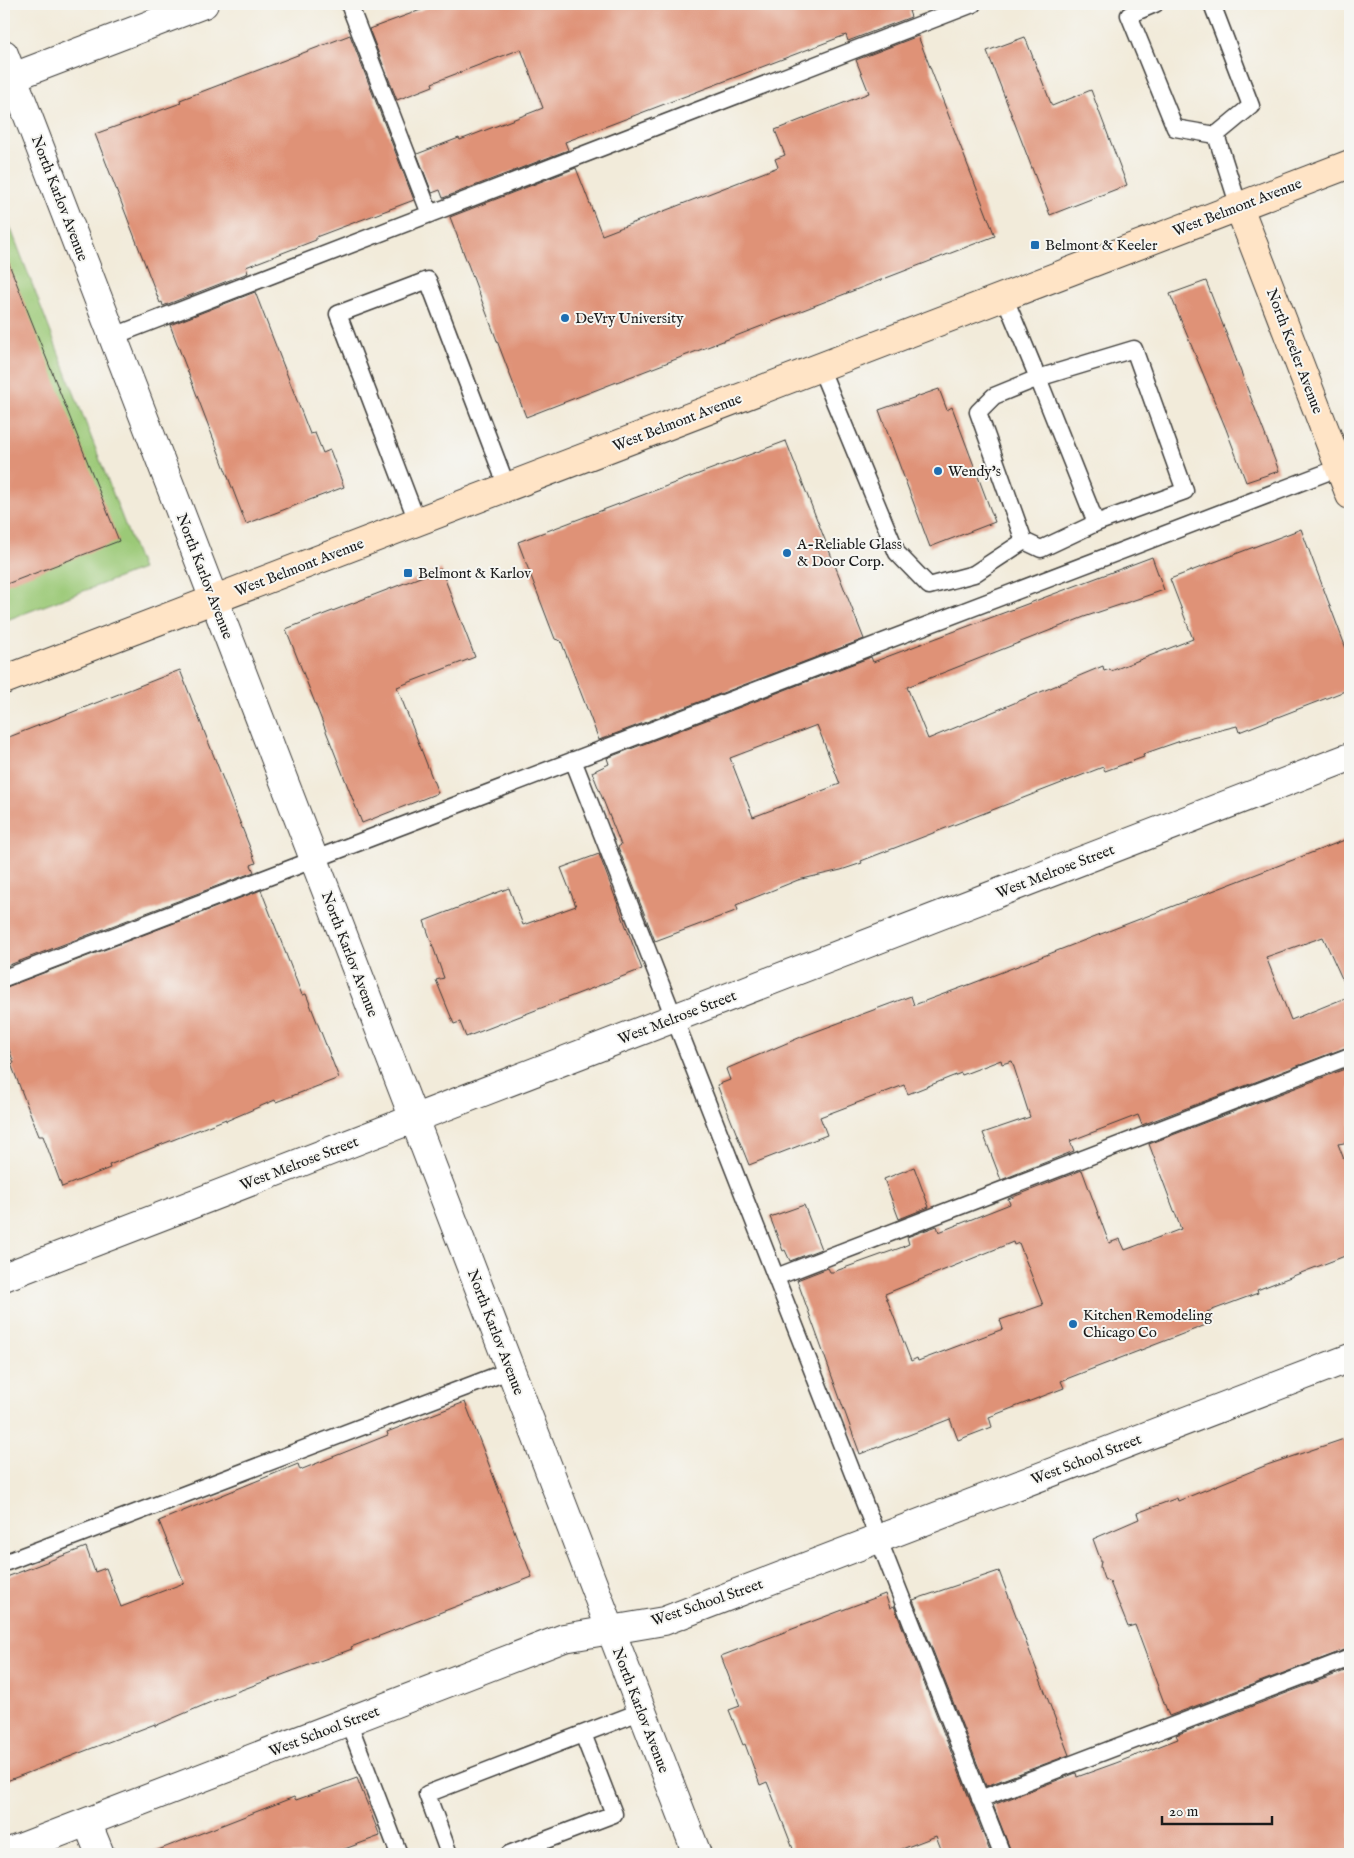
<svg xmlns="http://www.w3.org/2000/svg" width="1354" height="1858" font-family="'IM FELL English',serif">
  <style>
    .green { fill: #9bc977; stroke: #5c724a }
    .building { fill: #df9277; fill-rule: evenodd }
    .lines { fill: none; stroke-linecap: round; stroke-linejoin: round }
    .lane-casing { stroke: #3c3b38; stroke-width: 19 }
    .street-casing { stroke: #3c3b38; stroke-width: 30 }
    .secondary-casing { stroke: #3c3b38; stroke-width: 30 }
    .lane { stroke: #fff; stroke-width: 16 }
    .street { stroke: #fff; stroke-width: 28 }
    .secondary { stroke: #ffe4c6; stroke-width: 28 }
    .poi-dot { fill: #1f6fb2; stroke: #f6f6f2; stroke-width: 2 }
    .labels { text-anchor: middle; stroke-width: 4; stroke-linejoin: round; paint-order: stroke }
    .street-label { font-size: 15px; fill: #1c1c1c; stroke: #f6f6f2 }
    .poi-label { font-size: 15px; fill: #1c1c1c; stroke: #f6f6f2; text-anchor: start }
  </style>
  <rect width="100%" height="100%" fill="#f6f6f2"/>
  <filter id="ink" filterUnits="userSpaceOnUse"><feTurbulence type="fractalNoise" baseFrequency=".02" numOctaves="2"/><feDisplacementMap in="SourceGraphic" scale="10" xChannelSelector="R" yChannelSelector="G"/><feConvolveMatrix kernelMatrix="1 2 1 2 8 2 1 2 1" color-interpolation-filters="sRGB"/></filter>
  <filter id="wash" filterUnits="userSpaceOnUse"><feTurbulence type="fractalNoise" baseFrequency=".0096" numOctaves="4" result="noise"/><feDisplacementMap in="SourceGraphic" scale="20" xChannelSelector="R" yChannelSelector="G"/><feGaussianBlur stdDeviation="1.12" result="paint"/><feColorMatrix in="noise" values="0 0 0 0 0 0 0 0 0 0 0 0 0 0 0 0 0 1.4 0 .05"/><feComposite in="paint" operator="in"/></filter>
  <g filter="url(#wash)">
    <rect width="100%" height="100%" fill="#f2ebda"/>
    <path class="green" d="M4,211L142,569L4,621Z"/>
    <g id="blocks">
      <path class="building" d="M437,4H921L922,6L909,11L911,17L848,41L846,35L843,36L565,142L568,150L443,198L440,190L432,193L417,154L459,138L460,140L543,108L521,49L432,83L433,86L397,100L369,29Z
        M350,35L414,200L316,237V240L246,267L248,273L163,306L162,302L160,303L95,134L181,103L180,100Z
        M918,36L995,236L526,417L450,217L576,168L602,235L778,167L775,159L785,155L775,130L869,93L856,60Z
        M1025,37L1052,106L1091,90L1127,185L1050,215L987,51Z
        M5,254L119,541L4,585V255Z
        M1206,281L1279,471L1246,482L1226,429L1170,294Z
        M255,292L310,434L315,433L323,453L330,450L344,487L246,524L170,325Z
        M939,389L947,410L952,407L995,522L930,547L879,410Z
        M786,441L864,639L599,740L561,641L555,639L518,542Z
        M1301,529L1350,659V689L1239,732L1237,726L1192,737L1143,754L1144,757L1105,771L1103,767L861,861L862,863L841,870L798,880L736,905L738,910L655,941L618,847L621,845L592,772L609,764L607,758L871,657L873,662L1152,557L1164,590L1084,617L907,687L928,739L1103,666L1104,671L1110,669L1111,671L1193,639L1170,579ZM817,725L840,784L753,817L730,758Z
        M441,569L475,657L397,687L438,793L362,823L286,629Z
        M180,670L256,863L251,865L254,872L4,967V739Z
        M1350,838V1046L1142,1125L1138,1115L1070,1141L1074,1151L1001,1180L983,1133L1030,1117L1012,1061L1002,1064L1001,1060L962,1075L961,1073L908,1094L904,1085L820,1117L827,1135L749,1165L717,1085L730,1080L726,1069L801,1037L911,996L914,1005L971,984ZM1323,937L1350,996L1291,1020L1266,957Z
        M599,854L642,969L466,1037L460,1022L454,1024L436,980L444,978L424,921L509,888L523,925L576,906L561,868Z
        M261,890L302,995L306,994L339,1078L276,1102L275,1100L226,1121V1119L109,1165L110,1168L62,1187L43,1136H39L11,1064L14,1063L4,1036V988Z
        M1350,1067V1142L1338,1144L1350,1175V1254L1257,1290L1258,1293L1207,1312L1211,1323L1061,1381L1064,1388L989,1417L992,1427L958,1440L950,1419L860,1454L797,1280L828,1268L830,1272H833L900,1248L909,1244L907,1237L937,1226L939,1232L1010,1204L1008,1199L1082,1170L1109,1243L1120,1239L1125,1250L1181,1229L1149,1144ZM1013,1242L1014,1245L1019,1243L1043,1305L1000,1320L1003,1329L918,1361L917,1358L911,1361L885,1294Z
        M914,1167L929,1207L899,1219L884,1179Z
        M804,1205L821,1249L790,1261L785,1250L783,1251L770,1217Z
        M465,1402L532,1577L351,1647L352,1649L225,1696L155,1726V1724L4,1782V1578L86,1547L95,1572L106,1568L121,1607L184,1583L159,1521L298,1464L300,1470L388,1435L387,1432Z
        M1350,1437V1648L1169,1716L1135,1625L1128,1627L1110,1582L1104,1579L1100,1567L1101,1561L1093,1539L1139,1519L1137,1513L1177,1498L1178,1501L1267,1465Z
        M999,1571L1069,1755L986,1786L913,1600Z
        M885,1594L890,1608L894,1606L991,1854H943L936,1836L889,1854H795L767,1782L760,1785L745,1744L743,1745L729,1710L740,1706L721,1656Z
        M1350,1669V1854H1012L993,1805L1076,1773L1077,1777L1116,1763L1178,1739L1176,1735Z
        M357,1778L380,1836L331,1854H153V1852L294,1797L296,1800Z"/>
    </g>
  </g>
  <g filter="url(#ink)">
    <use href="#blocks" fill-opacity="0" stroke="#3c3b38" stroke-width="1"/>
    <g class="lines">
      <defs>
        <path id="lane" d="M349,4L430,214
          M1155,4L1129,15L1175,128L1216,135
          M1212,4L1251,106L1216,135
          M1216,135L1239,207
          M114,336L973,4
          M1134,349L1185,491L1096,523L1038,378Z
          M820,367L897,553L929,586L974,574L1024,541L978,412L994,396L1038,378L1004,296
          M417,521L338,314L428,280L507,487
          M1024,541L1041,549L1096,523
          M573,760L1002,1854
          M4,978L1346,465
          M776,1277L1350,1056
          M4,1563L511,1370
          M348,1721L399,1854
          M980,1799L1350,1658
          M449,1854L427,1794L642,1711
          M509,1854L614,1814L583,1734"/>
        <path id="street" d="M4,54L697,1854
          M13,77L204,4
          M4,1277L1350,757
          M87,1822L100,1854
          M4,1854L564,1638L664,1621L1350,1358"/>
        <path id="secondary" d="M1239,207L1350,495
          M4,680L1350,164"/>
      </defs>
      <use href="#lane" class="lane-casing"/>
      <use href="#street" class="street-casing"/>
      <use href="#secondary" class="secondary-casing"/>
      <use href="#lane" class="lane"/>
      <use href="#street" class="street"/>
      <use href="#secondary" class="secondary"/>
    </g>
  </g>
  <g class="poi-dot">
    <rect x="1030" y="240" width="10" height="10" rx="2.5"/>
    <circle cx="565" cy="318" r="5"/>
    <circle cx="938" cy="471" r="5"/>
    <circle cx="787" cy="553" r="5"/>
    <rect x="403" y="568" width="10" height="10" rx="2.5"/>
    <circle cx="1073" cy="1324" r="5"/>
  </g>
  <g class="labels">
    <g class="street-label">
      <text transform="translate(60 198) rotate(69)" y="5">North Karlov Avenue</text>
      <text transform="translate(1237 207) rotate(-21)" y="5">West Belmont Avenue</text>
      <text transform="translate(1295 351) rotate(69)" y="5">North Keeler Avenue</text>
      <text transform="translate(677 422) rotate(-21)" y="5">West Belmont Avenue</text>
      <text transform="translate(299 567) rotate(-21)" y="5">West Belmont Avenue</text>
      <text transform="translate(205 576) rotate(69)" y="5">North Karlov Avenue</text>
      <text transform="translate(1055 871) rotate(-21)" y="5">West Melrose Street</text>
      <text transform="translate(350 954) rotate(69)" y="5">North Karlov Avenue</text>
      <text transform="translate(677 1017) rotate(-21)" y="5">West Melrose Street</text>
      <text transform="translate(299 1163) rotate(-21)" y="5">West Melrose Street</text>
      <text transform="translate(496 1332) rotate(69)" y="5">North Karlov Avenue</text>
      <text transform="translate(1086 1459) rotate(-21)" y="5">West School Street</text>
      <text transform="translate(707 1602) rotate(-19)" y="5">West School Street</text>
      <text transform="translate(641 1710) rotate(69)" y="5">North Karlov Avenue</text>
      <text transform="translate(324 1731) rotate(-21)" y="5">West School Street</text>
    </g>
    <g class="poi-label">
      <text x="1045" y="250">Belmont &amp; Keeler</text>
      <text x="575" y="323">DeVry University</text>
      <text x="948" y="476">Wendy's</text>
      <text x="797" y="549">A-Reliable Glass<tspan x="797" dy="17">&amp; Door Corp.</tspan></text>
      <text x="418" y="578">Belmont &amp; Karlov</text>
      <text x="1083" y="1320">Kitchen Remodeling<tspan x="1083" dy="17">Chicago Co</tspan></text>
    </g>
  </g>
  <rect width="1354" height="1858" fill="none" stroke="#f6f6f2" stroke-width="20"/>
  <path d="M1162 1816v8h110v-8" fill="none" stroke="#1c1c1c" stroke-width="2.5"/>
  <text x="1169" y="1816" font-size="15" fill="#1c1c1c" stroke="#f6f6f2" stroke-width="4" paint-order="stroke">20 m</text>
</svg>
